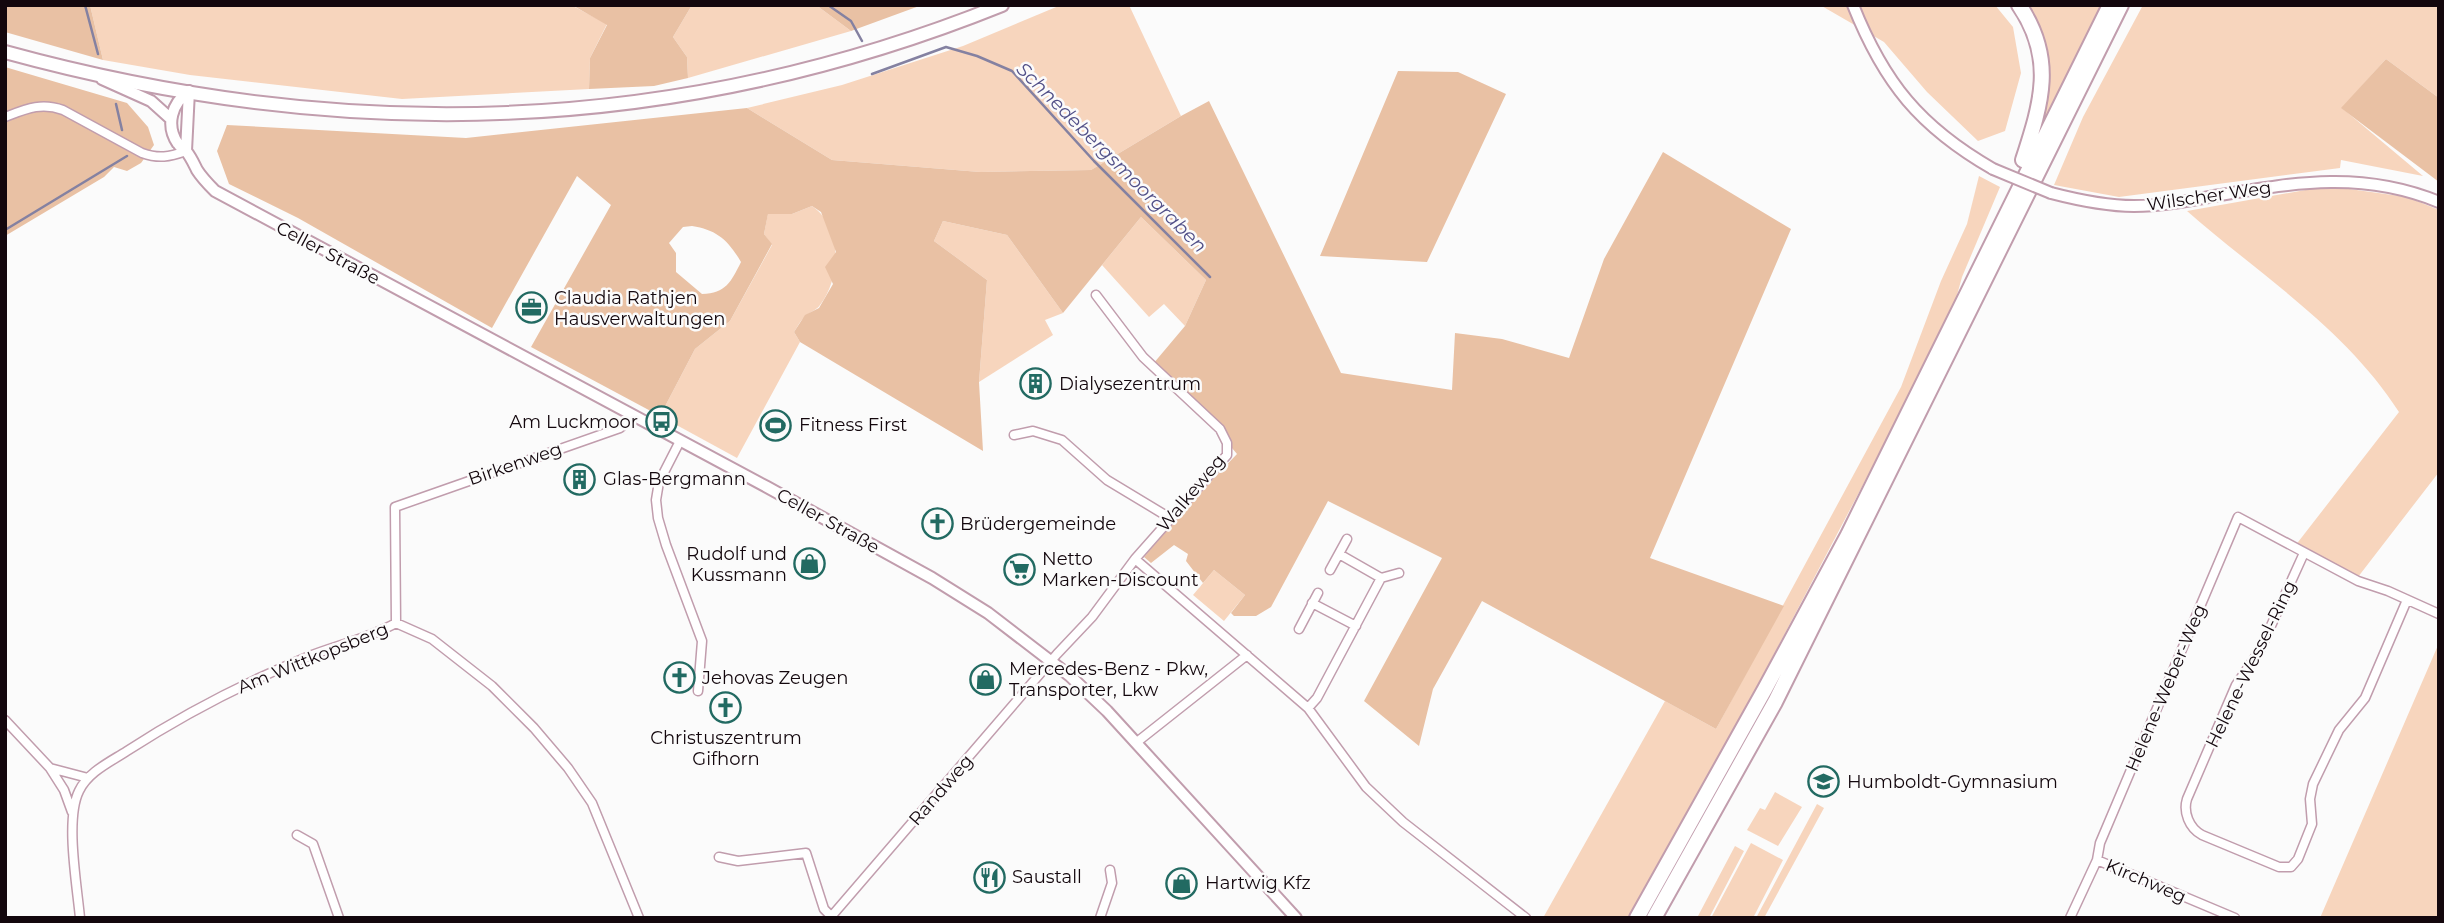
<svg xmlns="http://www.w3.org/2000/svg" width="2444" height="923" font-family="Montserrat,sans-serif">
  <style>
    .green { fill: #f7d5bd }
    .forest { fill: #e9c1a4; fill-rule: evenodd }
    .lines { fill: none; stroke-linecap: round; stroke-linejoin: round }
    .stream { stroke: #8481a1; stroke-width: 2.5 }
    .street-casing { stroke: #c19dad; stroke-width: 11 }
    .secondary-casing { stroke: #c19dad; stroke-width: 14 }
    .primary-casing { stroke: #c19dad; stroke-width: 16 }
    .highway-casing { stroke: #c19dad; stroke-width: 18 }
    .street { stroke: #fff; stroke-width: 8 }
    .secondary { stroke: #fff; stroke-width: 10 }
    .primary { stroke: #fff; stroke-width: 12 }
    .highway { stroke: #fff; stroke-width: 14 }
    .secondary-bridge-casing { stroke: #c19dad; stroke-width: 14; stroke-linecap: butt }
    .secondary-bridge { stroke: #fff; stroke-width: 10 }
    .labels { text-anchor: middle; stroke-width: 5; stroke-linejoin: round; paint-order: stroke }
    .street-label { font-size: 18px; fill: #13070d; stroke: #fbfbfb }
    .poi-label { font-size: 18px; fill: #13070d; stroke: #fbfbfb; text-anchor: start }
    .water-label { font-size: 19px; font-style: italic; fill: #525088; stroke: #fbfbfb }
  </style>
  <rect width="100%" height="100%" fill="#fbfbfb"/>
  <path class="green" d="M90,5H571L607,24L590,58L589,89L402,99L190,75L103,60Z
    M692,5H816L851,31L688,78L687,57L673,37Z
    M1061,5H1129L1181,116L1091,170L980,172L832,160L747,108L842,85L963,46Z
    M1820,5H1995L2013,27L2021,73L2005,131L1978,141L1927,92L1884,42Z
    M2023,5H2104L2035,141C2043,117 2053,87 2047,61C2042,42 2031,23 2023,5Z
    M2143,5H2439V98L2386,59L2342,108L2423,176L2341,160L2340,168L2119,197L2054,185L2083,117Z
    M1979,176L2000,187L1962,277L1954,306L1916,384L1742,715L1628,918H1543L1665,701L1716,729L1901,387L1941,281L1967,224Z
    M2342,188L2407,197L2439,210V472L2358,577L2295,546L2399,412C2346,329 2260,275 2187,211L2311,189Z
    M812,206C843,227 841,278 820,305C817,310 811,311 807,315C801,319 798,326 794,332L800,342L737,458L660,416L695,349L730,321L772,245L764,234L768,213L792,214Z
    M1141,217L1206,280L1185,326L1164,304L1149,317L1102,265Z
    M943,221L1007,235L1063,313L1045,320L1053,335L979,382L987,280L934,241Z
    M1214,570L1245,595L1224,621L1193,595Z
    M2439,643V918H2320Z
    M1775,792L1802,807L1778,846L1747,830L1760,808L1765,810Z
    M1817,804L1824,808L1764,918H1756Z
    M1751,843L1783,860L1753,918H1711Z
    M1735,846L1744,851L1709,918L1698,916Z"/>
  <path class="forest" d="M5,5H90L103,60L5,32Z
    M572,5H692L673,37L687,57L688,78L654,86L589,89L590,58L607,25Z
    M816,5H922L851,31Z
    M2386,59L2439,98V182L2341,108Z
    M5,67L127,103L148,127L154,145L141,163L127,171L114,167L104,177L5,236Z
    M1398,71L1458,72L1506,94L1427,262L1320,256Z
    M1209,101L1341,373L1452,390L1455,333L1502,339L1569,358L1604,259L1663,152L1791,229L1650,558L1784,606L1716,729L1482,601L1433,689L1419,746L1364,701L1442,558L1328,501L1271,607L1256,616H1234L1231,613L1245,595L1214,570L1203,583L1186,561L1188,554L1174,545L1151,563L1144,557L1194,499L1237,454L1211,423L1153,364L1185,326L1206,280L1141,217L1063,313L1007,235L943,221L934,241L987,280L979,382L983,451L800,342L794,332L805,315L819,308L833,284L825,267L836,252L821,212L812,206L792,214H768L764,234L772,244L730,321L695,349L660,416L531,347L611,205L577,176L492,328L298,218L229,184L217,151L227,125L466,138L747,108L832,160L980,172L1091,170L1181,116ZM692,226C717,230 728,240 741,262C731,282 726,293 702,294L676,272V253L669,243L683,227Z"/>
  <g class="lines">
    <path class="stream" d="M85,5L98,54
      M828,5L851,21L862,41
      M872,74L946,47L977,56L1012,71L1094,161L1210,277
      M116,104L122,130
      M5,230L127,156"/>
    <defs>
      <path id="street" d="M5,117C26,109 41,102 63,110L142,153C159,159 169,157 186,151
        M1014,435L1033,431L1062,440L1107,480L1170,518
        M680,441L659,482L656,500L658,518L666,545L702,641L698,691
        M2304,553L2260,650L2236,685L2187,799C2183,812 2189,828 2202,835L2279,867H2291L2298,859L2312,824L2310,799L2313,784L2339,730L2365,698L2407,600
        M1339,554L1381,578L1399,573
        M1135,559L1308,708L1366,787L1403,822L1526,918
        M1330,570L1347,539
        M1312,603L1356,626
        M396,623L395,507L620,428L625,424L630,415
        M1299,629L1318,593
        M1308,708L1317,698L1381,578
        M5,720L50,768
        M1137,742L1247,655
        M72,812L64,790L50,768L88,778
        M297,835L313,844L339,918
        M719,857L738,861L806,853L824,909L831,916
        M2097,860L2235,918
        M80,918C77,885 65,819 79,791C88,772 110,762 127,751C184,714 244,683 307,657C337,645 367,639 396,623L432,639L492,686L534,728L568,768L592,803L639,918
        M830,918L1057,654L1092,617L1135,559L1227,455V443L1220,429L1143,357L1096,295
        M1100,918L1112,883L1110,870
        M2070,918L2097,860L2100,843L2238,517L2358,581L2388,591L2439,614"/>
      <path id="secondary" d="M1853,5C1884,83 1920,127 1993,169
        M102,79L151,101L171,119
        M189,91C172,103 165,125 178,144C178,145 186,151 186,151C191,157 194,164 197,170C202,178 209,185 215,191L767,487L932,578L988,613L1070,676L1107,711L1296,918
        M186,151L189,91
        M2051,193C2078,200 2106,206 2134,206C2161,206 2187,201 2214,196C2293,183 2361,170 2439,202"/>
      <path id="primary" d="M5,52C344,145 674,137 1002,5"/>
      <path id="highway" d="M2019,5C2056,59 2041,104 2023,160
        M1637,918L1765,689L1848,535L2110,5
        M1654,918L1775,702L2121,5"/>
    </defs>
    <use href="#street" class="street-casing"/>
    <use href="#secondary" class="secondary-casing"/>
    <use href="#primary" class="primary-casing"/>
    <use href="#highway" class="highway-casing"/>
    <use href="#street" class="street"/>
    <use href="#secondary" class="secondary"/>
    <use href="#primary" class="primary"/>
    <use href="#highway" class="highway"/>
    <defs>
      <path id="secondary-bridge" d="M1993,169L2051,193"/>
    </defs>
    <use href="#secondary-bridge" class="secondary-bridge-casing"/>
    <use href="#secondary-bridge" class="secondary-bridge"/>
  </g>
  <defs>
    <symbol id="office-ring" viewBox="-11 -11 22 22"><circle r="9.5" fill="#fbfbfb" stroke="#226a62" stroke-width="1.5"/><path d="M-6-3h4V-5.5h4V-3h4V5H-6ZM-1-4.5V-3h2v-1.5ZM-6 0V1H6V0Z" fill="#226a62"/></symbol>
    <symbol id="building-ring" viewBox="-11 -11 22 22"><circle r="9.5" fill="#fbfbfb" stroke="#226a62" stroke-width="1.5"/><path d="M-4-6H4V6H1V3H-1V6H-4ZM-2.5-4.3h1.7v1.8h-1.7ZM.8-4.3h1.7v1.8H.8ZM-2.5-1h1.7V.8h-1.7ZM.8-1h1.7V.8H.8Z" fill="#226a62"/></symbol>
    <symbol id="bus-ring" viewBox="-11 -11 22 22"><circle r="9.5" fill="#fbfbfb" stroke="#226a62" stroke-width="1.5"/><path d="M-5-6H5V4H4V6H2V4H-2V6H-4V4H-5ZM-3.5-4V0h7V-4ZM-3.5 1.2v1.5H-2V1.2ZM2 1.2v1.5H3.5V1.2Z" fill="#226a62"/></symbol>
    <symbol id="stadium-ring" viewBox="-11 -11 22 22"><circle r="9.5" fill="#fbfbfb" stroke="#226a62" stroke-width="1.5"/><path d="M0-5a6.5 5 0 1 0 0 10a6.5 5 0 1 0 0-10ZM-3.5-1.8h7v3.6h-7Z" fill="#226a62"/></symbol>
    <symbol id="church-ring" viewBox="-11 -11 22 22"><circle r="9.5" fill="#fbfbfb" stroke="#226a62" stroke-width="1.5"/><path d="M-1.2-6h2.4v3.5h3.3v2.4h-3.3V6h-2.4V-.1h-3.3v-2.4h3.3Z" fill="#226a62"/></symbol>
    <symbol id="shop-ring" viewBox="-11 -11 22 22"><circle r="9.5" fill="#fbfbfb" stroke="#226a62" stroke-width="1.5"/><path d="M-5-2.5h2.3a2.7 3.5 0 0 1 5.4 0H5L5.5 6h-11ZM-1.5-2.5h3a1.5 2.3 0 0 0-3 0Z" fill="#226a62"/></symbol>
    <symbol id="supermarket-ring" viewBox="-11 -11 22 22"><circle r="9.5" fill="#fbfbfb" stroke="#226a62" stroke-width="1.5"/><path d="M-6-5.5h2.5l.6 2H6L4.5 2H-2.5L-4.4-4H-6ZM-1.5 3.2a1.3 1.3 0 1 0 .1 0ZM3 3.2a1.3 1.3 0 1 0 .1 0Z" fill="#226a62"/></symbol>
    <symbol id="school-ring" viewBox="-11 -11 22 22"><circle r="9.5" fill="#fbfbfb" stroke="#226a62" stroke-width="1.5"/><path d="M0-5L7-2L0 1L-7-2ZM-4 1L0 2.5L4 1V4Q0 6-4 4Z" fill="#226a62"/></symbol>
    <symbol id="restaurant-ring" viewBox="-11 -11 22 22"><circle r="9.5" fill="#fbfbfb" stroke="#226a62" stroke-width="1.5"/><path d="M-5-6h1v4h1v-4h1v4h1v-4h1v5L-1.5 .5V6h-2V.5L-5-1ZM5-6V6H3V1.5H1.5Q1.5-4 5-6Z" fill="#226a62"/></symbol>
  </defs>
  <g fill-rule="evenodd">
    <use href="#office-ring" x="514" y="290" width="35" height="35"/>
    <use href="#building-ring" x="1018" y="366" width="35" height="35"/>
    <use href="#bus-ring" x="644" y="404" width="35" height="35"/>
    <use href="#stadium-ring" x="758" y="408" width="35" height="35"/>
    <use href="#building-ring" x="562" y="462" width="35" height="35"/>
    <use href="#church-ring" x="920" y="506" width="35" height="35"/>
    <use href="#shop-ring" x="792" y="546" width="35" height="35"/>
    <use href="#supermarket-ring" x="1002" y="552" width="35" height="35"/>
    <use href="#church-ring" x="662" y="660" width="35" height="35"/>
    <use href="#shop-ring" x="968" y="662" width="35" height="35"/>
    <use href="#church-ring" x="708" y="690" width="35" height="35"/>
    <use href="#school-ring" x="1806" y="764" width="35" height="35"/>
    <use href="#restaurant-ring" x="972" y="860" width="35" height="35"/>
    <use href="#shop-ring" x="1164" y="866" width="35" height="35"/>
  </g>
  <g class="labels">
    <g class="street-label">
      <text transform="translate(2209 196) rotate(-8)" y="6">Wilscher Weg</text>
      <text transform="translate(328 253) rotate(28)" y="6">Celler Straße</text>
      <text transform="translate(515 464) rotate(-19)" y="6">Birkenweg</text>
      <text transform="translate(1191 493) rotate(-50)" y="6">Walkeweg</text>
      <text transform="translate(828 521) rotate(29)" y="6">Celler Straße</text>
      <text transform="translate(313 658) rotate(-22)" y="6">Am Wittkopsberg</text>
      <text transform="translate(2251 664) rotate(-64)" y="6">Helene-Wessel-Ring</text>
      <text transform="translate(2166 688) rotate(-67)" y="6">Helene-Weber-Weg</text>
      <text transform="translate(941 790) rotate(-49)" y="6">Randweg</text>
      <text transform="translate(2146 881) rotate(23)" y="6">Kirchweg</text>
    </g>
    <g class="poi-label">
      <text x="554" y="304">Claudia Rathjen<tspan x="554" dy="21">Hausverwaltungen</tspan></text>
      <text x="1059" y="390">Dialysezentrum</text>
      <text x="638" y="428" text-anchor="end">Am Luckmoor</text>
      <text x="799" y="431">Fitness First</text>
      <text x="603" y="485">Glas-Bergmann</text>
      <text x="960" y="530">Brüdergemeinde</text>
      <text x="787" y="560" text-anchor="end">Rudolf und<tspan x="787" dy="21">Kussmann</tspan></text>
      <text x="1042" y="565">Netto<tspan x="1042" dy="21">Marken-Discount</tspan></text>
      <text x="1009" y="675">Mercedes-Benz - Pkw,<tspan x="1009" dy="21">Transporter, Lkw</tspan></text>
      <text x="702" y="684">Jehovas Zeugen</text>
      <text x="726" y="744" text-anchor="middle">Christuszentrum<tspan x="726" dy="21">Gifhorn</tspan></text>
      <text x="1847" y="788">Humboldt-Gymnasium</text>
      <text x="1012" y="883">Saustall</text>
      <text x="1205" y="889">Hartwig Kfz</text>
    </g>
    <g class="water-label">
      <text transform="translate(1112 157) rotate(45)" y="7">Schnedebergsmoorgraben</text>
    </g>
  </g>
  <rect width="2444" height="923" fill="none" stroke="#13070d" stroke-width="14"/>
</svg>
